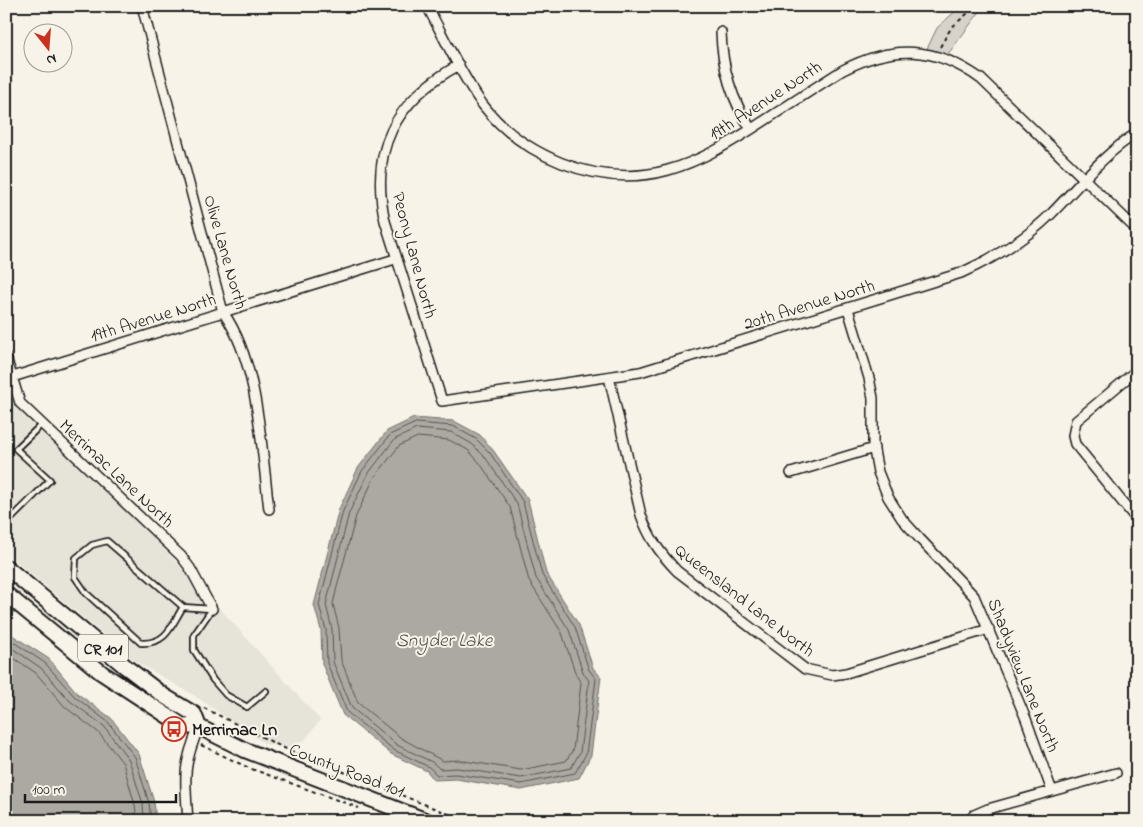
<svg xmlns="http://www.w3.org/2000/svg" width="1143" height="827" font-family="'Indie Flower',sans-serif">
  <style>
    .built { fill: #e6e3d9 }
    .green { fill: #d7d3cb; stroke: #7a7874 }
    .water { fill: #aca9a2; stroke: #72716c }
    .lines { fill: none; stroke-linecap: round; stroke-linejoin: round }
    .shore { stroke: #565452; stroke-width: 1 }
    .lane-casing { stroke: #1c1c1c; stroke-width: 8 }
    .street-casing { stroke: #1c1c1c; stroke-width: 12 }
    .primary-casing { stroke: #1c1c1c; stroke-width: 18 }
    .path { stroke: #1c1c1c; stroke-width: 2; stroke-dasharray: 4 4; stroke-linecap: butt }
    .lane { stroke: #f7f3e8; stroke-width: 4.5 }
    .street { stroke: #f7f3e8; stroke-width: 9 }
    .primary { stroke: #f7f3e8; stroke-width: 14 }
    .labels { text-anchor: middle; stroke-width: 4; stroke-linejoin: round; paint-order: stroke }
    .shield { fill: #f7f3e8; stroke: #5e5c59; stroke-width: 1 }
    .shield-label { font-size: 16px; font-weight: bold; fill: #1c1c1c }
    .street-label { font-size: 18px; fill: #1c1c1c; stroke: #f7f3e8 }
    .poi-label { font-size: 18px; font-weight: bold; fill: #1c1c1c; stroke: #f7f3e8; text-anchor: start }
    .water-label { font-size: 19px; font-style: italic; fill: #565452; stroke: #f7f3e8 }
  </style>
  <rect width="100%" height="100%" fill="#f7f3e8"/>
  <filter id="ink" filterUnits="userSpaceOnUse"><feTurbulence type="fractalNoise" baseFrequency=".02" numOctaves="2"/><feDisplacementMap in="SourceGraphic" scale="10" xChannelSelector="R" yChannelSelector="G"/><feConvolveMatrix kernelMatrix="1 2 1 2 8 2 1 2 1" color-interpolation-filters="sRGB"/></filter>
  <g filter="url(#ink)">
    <path class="built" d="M6,354L24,403L206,593L320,720L305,740L288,747L265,744L195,696L135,661L6,553Z"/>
    <path class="green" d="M961,6H984L945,58L925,53L937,28Z"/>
    <path class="water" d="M414,418L454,421L480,435L493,450L528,500L546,573L579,625L593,668L601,677L591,755L579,778L521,790L456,779L434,780L427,771L391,754L343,715L322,664L321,630L314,605L339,509L358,468L387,431Z
      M6,631L49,659L78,694L111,718L139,754L154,802L156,821H6Z"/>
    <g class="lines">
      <path class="shore" d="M416,423L453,426L476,439L490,453L523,502L542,575L575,627L589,670L596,679L586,754L575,773L521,784L456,774L437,775L429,767L394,750L347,712L327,663L326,630L319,605L343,511L362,471L390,435Z
        M417,429L451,432L472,444L485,457L517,504L536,578L569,630L583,672L589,681L580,752L571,768L521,778L457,768L440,769L432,762L397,745L352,708L333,662L332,629L326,605L349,513L368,474L394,440Z
        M418,437L449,440L468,450L479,462L510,507L529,581L562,633L576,675L581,683L573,750L566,761L521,770L458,760L443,761L401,738L358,703L341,660L339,628L333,604L337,587L356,516L374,478L399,446Z
        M6,637L45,663L75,697L108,722L135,757L149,803L151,821
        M6,644L41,668L70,701L104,726L129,760L143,804L144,821
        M6,653L36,673L65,707L98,732L123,763L135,805L137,821"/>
      <defs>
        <path id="lane" d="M6,515L11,519L50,480L16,449L42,424
          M183,607C171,626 167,644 141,643L86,593L75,577L76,558L92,545L107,541L183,607L211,609
          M212,609L194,635V650L213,680L226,695L247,707L266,691"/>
        <path id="street" d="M142,6L223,312C259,363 261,447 269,509
          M427,6C445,39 461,75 483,105C503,131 532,151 562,163C642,194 697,165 764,121C790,104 816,87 843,70C893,44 935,46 981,79L1137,230
          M721,32C722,68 731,99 751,129
          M459,65C395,100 369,150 385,221L442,401L640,372L961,273C994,258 1025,240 1051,214C1079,186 1103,154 1137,133
          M848,309L869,378L873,398V445L878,472L888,497L902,519L920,539L974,596L1026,719L1052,791
          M6,357L20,403L181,556L190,568L212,609
          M1137,370L1076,421L1073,436L1075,444L1137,520
          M609,377L641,515C649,538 660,553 677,571L805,669L832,675L846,673L989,629
          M6,379L395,259
          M791,473L874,448
          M188,821C185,778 182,767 199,727
          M969,821L974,815L988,809L1116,773"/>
        <path id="primary" d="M6,567L126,667L164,696L194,714L199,727
          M6,594L102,673L183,726L199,727L245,750L427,821"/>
      </defs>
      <use href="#lane" class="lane-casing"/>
      <use href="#street" class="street-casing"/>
      <use href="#primary" class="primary-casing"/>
      <path class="path" d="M940,47L951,28L976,6
        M204,708L284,748L466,821
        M201,745L249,768L359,808
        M377,815L390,821"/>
      <use href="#lane" class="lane"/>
      <use href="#street" class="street"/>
      <use href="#primary" class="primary"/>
    </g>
  </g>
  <defs>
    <symbol id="bus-ring" viewBox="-11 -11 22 22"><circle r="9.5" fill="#f7f3e8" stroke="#c8321e" stroke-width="1.5"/><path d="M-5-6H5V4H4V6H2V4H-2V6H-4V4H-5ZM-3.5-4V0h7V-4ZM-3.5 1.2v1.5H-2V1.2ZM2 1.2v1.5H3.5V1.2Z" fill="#c8321e"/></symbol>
  </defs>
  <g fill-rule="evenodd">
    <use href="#bus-ring" x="160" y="715" width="28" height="28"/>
  </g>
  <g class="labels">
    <rect class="shield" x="78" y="634.5" width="50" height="27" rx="4"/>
    <g class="shield-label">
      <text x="103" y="654">CR 101</text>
    </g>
    <g class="street-label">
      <text transform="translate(765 100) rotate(-33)" y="6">19th Avenue North</text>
      <text transform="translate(226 252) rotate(74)" y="6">Olive Lane North</text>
      <text transform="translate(415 255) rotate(75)" y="6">Peony Lane North</text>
      <text transform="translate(809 304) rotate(-17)" y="6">20th Avenue North</text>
      <text transform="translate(153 317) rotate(-17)" y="6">19th Avenue North</text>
      <text transform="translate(117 473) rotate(43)" y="6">Merrimac Lane North</text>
      <text transform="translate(745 600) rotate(38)" y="6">Queensland Lane North</text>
      <text transform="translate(1024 675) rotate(68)" y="6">Shadyview Lane North</text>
      <text transform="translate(347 770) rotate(21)" y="6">County Road 101</text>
    </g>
    <g class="poi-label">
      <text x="192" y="735">Merrimac Ln</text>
    </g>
    <g class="water-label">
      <text x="444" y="646">Snyder Lake</text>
    </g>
  </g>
  <rect width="1143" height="827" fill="none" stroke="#f7f3e8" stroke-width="25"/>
  <rect x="12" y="12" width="1118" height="802" fill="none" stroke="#1c1c1c" stroke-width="2" filter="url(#ink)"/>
  <g transform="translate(48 48) rotate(163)"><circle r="24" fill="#f7f3e8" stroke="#9f9d96"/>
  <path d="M0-4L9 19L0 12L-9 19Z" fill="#c8321e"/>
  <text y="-8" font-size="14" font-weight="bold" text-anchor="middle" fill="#1c1c1c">N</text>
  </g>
  <path d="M25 794v8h151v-8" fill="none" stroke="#1c1c1c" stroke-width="2.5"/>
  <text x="32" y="794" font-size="15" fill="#1c1c1c" stroke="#f7f3e8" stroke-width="4" paint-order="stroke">100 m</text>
</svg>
